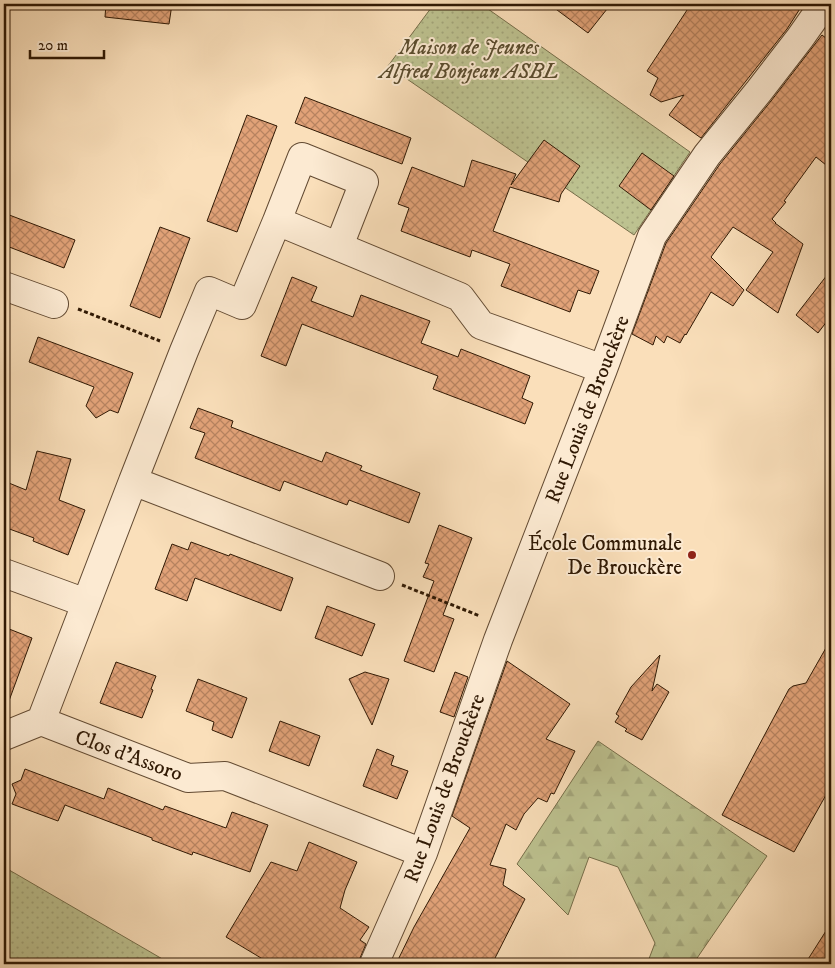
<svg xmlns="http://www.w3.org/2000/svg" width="835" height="968" font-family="'IM FELL DW Pica',serif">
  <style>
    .grass { fill: url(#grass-dots); stroke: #766e4a }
    .forest { fill: url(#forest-firs); stroke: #766e4a }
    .building { fill: url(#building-cross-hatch); stroke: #301904 }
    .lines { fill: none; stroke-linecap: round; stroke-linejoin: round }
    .minor-casing { stroke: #624a32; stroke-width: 30 }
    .path { stroke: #301904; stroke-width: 3; stroke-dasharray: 4 2.5; stroke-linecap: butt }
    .minor { stroke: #fcead2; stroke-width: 28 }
    .poi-dot { fill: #8f2418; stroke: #fcead2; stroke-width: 2 }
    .labels { text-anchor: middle; stroke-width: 4; stroke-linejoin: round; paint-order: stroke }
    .park-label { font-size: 21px; font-style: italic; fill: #5a4c2e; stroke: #fcead2 }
    .street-label { font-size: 21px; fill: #301904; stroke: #fcead2 }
    .poi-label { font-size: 21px; fill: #301904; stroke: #fcead2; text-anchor: end }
  </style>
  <defs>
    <pattern id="grass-dots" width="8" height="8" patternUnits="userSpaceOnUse" patternTransform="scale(1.25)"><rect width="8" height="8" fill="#bdc290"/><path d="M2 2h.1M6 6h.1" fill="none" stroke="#a3a67b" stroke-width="1.8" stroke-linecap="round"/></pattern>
    <pattern id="forest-firs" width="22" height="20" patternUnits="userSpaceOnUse" patternTransform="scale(1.25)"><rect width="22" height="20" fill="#bdc290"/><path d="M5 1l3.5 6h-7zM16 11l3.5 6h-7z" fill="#a3a67b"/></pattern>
    <pattern id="building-cross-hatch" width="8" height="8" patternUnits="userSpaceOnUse" patternTransform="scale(1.25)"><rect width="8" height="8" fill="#e1a278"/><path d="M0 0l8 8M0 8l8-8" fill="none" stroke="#b78360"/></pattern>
  </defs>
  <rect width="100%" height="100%" fill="#fadfba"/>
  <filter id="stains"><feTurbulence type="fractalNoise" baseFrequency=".004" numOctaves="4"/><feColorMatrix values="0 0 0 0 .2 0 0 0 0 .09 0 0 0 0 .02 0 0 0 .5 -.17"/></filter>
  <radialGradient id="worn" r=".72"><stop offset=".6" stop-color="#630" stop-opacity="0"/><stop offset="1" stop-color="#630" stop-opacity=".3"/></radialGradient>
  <path class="grass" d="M434,4H481L690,152L634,235L388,66Z
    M4,867L171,964H4Z"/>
  <path class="forest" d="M598,741L767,856L693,964H647L655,943L618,867L589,857L568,915L517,864Z"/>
  <path class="building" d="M106,4H172L169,24L105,17Z
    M549,4H611L588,33Z
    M691,4H715L726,8L729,4H803L787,29L701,138L669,115L684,95L661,102L650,95L658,78L647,71Z
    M822,35L831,42V169L816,157L784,201L786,202L772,219L776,223H775L803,244L778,313L746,290L773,252L733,227L711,257L744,290L733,306L711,292L686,335L685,334L680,343L667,336L664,343L656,336L653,345L632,334L666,243L720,164L771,101Z
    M305,97L411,138L402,164L295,123Z
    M247,115L277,126L237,232L207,221Z
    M544,140L580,166L561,194L559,202L510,187L493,231L599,271L590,294L578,290L570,312L501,286L510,264L472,250L470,257L401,231L409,208L398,204L412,167L464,187L472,160L516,174L511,185Z
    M642,153L674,176L651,210L619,186Z
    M4,213L75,240L64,268L4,245Z
    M160,227L190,238L160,318L130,306Z
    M831,270V316L818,333L796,315Z
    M292,277L317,287L311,301L353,317L361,295L430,321L421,343L458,357L461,349L530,376L522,398L533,403L525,424L433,389L438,376L302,324L286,366L261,356Z
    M38,337L133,373L118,413L110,410L96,418L86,406L94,387L29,362Z
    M198,408L233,421L231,427L322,462L326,452L362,466L360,470L420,493L409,523L349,500L347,505L284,481L280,491L195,458L205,433L190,428Z
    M37,451L71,459L59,500L85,510L68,555L33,541L34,538L4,527V481L26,490Z
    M439,525L472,538L443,615L454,619L434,672L404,661L434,581L423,577L429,564L425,563Z
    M191,542L229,556L230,554L293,578L281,611L195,578L187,601L155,589L172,544L188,550Z
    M327,606L375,624L362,656L315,638Z
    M4,627L32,638L6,709H4Z
    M831,639V786L794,852L722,815L789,689L793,686L806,683Z
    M660,655L652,691L657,684L669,692L642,740L625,731L627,729L615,722L619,716L616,714L631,687Z
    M507,661L570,704L546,739L575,751L554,794L551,793L547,802L538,798L524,814L516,830L506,824L490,865L506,869L503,885L525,899L492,964H396L414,927L470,828L452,816Z
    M116,662L156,676L151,689L153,690L142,718L100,703Z
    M365,672L389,679L372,725L349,679Z
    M455,672L468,677L454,717L440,712Z
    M198,679L247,698L232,738L212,730L214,722L186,711Z
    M280,721L320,736L309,766L269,751Z
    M377,749L394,756L391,765L408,771L397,799L363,786Z
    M25,769L104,799L108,788L163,810L165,806L226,828L232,812L268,825L250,872L193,852L192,855L152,840V838L65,805L58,821L12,804L16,794L12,784L21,780Z
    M309,842L357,862L345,890L340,908L369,927L360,940L366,944L360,958L359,964H271L226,937L271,862L297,871Z
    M831,923V964H805Z"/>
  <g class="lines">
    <defs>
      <path id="minor" d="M277,221L302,157L364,182L339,246
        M4,286L54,304
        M133,481L184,351L209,291L242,305L277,221L460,297L481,325L603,369
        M4,573L86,603
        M380,576L133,481L41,721L188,778L225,776L423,853
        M4,736L41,721
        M374,964L423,853L498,640L603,369L652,236L707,155L759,91L800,38L824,4"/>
    </defs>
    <use href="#minor" class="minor-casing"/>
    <path class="path" d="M78,309L160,341
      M402,585L480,616
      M4,956L13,964"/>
    <use href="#minor" class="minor"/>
  </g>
  <circle class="poi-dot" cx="692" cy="555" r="5"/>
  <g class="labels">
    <g class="park-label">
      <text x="469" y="54">Maison de Jeunes<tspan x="469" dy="24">Alfred Bonjean ASBL</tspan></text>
    </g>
    <g class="street-label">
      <text transform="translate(587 409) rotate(-69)" y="7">Rue Louis de Brouckère</text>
      <text transform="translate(129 755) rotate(20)" y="7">Clos d'Assoro</text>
      <text transform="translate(444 788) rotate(-70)" y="7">Rue Louis de Brouckère</text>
    </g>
    <g class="poi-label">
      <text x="682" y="550">École Communale<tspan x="682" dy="24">De Brouckère</tspan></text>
    </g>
  </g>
  <rect width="835" height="968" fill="none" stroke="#fadfba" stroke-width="20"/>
  <rect x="5" y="5" width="825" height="958" fill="none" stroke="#301904" stroke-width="2.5"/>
  <rect x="10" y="10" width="815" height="948" fill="none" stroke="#301904"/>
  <path d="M30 50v8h74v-8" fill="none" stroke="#301904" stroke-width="2.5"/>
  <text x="38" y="50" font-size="15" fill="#301904" stroke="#fcead2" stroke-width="4" paint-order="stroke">20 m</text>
  <rect width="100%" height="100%" filter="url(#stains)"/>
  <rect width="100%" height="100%" fill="url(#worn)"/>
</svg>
